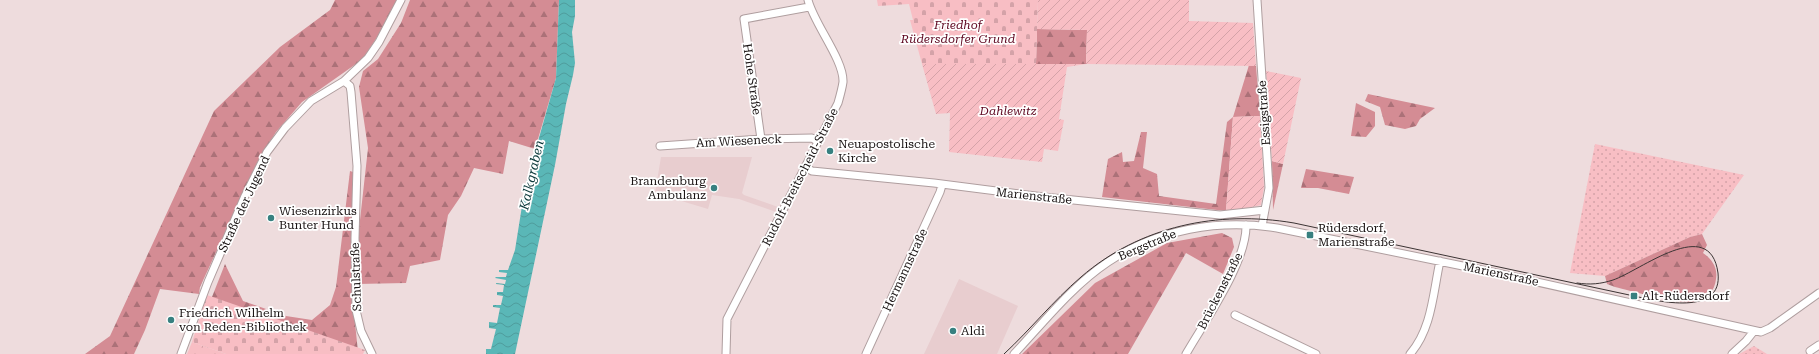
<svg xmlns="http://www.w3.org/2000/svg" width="1819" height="354" font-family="'Roboto Serif',serif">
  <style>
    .built { fill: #e8cdcf }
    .grass { fill: url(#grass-dots) }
    .forest { fill: url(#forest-firs) }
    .cemetery { fill: url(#cemetery-stones) }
    .park { fill: url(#park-crowns) }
    .garden { fill: url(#garden-furrows) }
    .water { fill: url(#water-waves) }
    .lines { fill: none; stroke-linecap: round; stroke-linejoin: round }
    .minor-casing { stroke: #af9e9f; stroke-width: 9 }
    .minor { stroke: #fff; stroke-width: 7 }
    .tram { stroke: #3c3434; stroke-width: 1 }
    .poi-dot { fill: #378080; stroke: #fff; stroke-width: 1.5 }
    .labels { text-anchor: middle; stroke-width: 3.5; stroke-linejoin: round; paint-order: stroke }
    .park-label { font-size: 12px; font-style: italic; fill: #5f0821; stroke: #fff }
    .street-label { font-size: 12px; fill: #191313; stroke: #fff }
    .poi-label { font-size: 12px; fill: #191313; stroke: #fff; text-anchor: start }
    .water-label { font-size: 13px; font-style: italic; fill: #0c393a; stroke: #fff }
  </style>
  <defs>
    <pattern id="grass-dots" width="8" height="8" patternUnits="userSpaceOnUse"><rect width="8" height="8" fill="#f8bec4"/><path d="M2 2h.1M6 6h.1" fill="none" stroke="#d4a2a8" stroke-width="1.8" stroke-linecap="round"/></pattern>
    <pattern id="forest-firs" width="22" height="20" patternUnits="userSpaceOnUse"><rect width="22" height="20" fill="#d48c94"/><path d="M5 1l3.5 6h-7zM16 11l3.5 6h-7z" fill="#ab7178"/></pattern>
    <pattern id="cemetery-stones" width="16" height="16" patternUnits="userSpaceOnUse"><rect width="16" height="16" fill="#f8bec4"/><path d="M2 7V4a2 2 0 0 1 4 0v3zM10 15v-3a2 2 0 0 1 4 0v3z" fill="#d4a2a8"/></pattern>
    <pattern id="park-crowns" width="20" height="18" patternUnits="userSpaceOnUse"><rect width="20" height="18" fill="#f8bec4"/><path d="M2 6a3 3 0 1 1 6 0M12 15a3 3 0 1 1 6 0" fill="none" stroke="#d4a2a8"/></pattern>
    <pattern id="garden-furrows" width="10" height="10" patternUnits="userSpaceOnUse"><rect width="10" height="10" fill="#f8bec4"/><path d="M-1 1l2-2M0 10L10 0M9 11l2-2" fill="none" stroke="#d4a2a8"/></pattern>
    <pattern id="water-waves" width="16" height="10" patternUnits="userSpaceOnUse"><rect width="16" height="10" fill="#5ab7b7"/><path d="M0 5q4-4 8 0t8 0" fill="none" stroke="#4e9c9c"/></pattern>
  </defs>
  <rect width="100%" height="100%" fill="#eedcdd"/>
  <path class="built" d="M661,157H752L742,193L744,195L778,207L776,212L739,199L712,195L708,209L655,193Z
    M959,279L1018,306L997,354H924Z"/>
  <path class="grass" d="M1595,144L1744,175L1702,234L1690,237L1605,276L1570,273Z
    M1754,346L1767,354H1739Z"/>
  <path class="forest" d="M335,0H397L383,28L363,59L302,102L276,132L258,161L200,287L199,294L160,289L145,330L134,354H85L110,336L214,111L280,47L330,10Z
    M410,0H559L556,78L535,149L509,141L503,174L474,168L461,196L448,215L440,260L410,266L406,283L357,284L358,238L368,148L359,87L363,71L378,59L401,23Z
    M1037,29L1087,30L1086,64H1036Z
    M1249,65L1256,66L1260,116L1233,117L1226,211L1102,197L1108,159L1122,152L1123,162L1134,161L1141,132H1147L1143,168L1157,174L1159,196L1216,204L1227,122L1233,117Z
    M1368,94L1435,108L1420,119L1416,126L1405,129L1385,125L1380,107L1365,101Z
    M1356,103L1375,112V126L1366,137L1351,136Z
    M1272,161L1283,164L1273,210Z
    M1306,169L1354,177L1349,194L1318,188H1301Z
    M350,171L353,172C351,232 351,292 358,352L210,302L225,264L243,301L286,316L312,320L330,305L336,287Z
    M1222,233L1232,238L1234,247L1223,274L1186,253L1128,354H1022L1095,283L1167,243Z
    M1702,234L1707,245L1703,253C1712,259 1718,268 1716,279C1715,291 1706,300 1694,302C1680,305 1632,291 1615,287L1607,284L1605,276L1690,237Z"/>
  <path class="cemetery" d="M877,0H1038L1036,64H922L910,20H913L909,4L878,6Z
    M207,295L365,350L363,354H226L192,342Z"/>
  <path class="park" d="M192,342L226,354H187Z"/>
  <path class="garden" d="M1038,0H1189V21L1253,23L1256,66L1086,64L1067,67L1059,119L1064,120L1058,151L1044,149L1042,162L949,152L950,113L936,114L922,64H1086L1087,30L1037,29Z
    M1266,71L1301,78L1283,164L1272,161Z
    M1260,116L1264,187L1261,205L1230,212L1226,211L1233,117Z"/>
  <path class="water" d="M559,0H575V16L572,32L575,63L573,75L566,104L555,165L515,354H486V349H491L496,329L489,328V322L497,323L500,308L493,307V305H501L503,296L497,295V292H503L504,285L496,284V283L505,284L506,280L495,278L496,277H506L507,273L499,272V270H508L515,250L525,187L556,78Z"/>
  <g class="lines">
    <defs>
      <path id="minor" d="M1257,0L1269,188L1262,226
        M344,81L350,86L351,92L357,166L355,238L356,310L361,331L372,354
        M761,139L744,19L809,7
        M660,146L761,139L812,138L817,141
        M805,167L812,171L934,183L1044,197L1220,215L1265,210
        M1235,315L1316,354
        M1810,351L1819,345
        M181,354L208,282L245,196L267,152L285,128L311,101L344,81L368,58L379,42L401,0
        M726,354L727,319L838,103C840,96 842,89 843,82C844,60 814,24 808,0
        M866,354L940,192L942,185
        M1014,354C1043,323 1072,286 1108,262C1158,229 1219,219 1277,228L1497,273L1761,332L1770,328L1819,293
        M1186,354C1205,321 1247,262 1246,225
        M1410,354C1432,329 1433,293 1440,261
        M1732,354L1746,341L1754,331"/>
    </defs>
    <use href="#minor" class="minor-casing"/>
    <use href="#minor" class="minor"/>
    <path class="tram" d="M1004,354C1031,329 1053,301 1081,277C1140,226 1218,210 1294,223L1634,296C1657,301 1723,317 1718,273C1710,214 1640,271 1613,280C1601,284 1590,285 1577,283"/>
  </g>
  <g class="poi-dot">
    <circle cx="830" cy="151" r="4"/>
    <circle cx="714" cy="188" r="4"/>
    <circle cx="271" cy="218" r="4"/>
    <rect x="1306" y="231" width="8" height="8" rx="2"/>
    <rect x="1630" y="292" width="8" height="8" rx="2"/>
    <circle cx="171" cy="320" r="4"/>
    <circle cx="953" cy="331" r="4"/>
  </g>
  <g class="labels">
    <g class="park-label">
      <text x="958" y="29">Friedhof<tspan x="958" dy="14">Rüdersdorfer Grund</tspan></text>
      <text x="1008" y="115">Dahlewitz</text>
    </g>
    <g class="street-label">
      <text transform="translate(752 79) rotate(82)" y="4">Hohe Straße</text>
      <text transform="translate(1264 113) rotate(-94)" y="4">Essigstraße</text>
      <text transform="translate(739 141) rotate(-3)" y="4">Am Wieseneck</text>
      <text transform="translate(800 177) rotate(-63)" y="4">Rudolf-Breitscheid-Straße</text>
      <text transform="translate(1034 196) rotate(6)" y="4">Marienstraße</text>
      <text transform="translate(244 204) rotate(-65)" y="4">Straße der Jugend</text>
      <text transform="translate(1147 245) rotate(-23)" y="4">Bergstraße</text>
      <text transform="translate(905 270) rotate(-65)" y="4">Hermannstraße</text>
      <text transform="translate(1501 274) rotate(12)" y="4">Marienstraße</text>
      <text transform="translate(356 277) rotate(-92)" y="4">Schulstraße</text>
      <text transform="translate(1220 291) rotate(-63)" y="4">Brückenstraße</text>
    </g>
    <g class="poi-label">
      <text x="838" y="148">Neuapostolische<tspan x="838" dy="14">Kirche</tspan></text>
      <text x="706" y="185" text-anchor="end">Brandenburg<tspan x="706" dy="14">Ambulanz</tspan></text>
      <text x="279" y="215">Wiesenzirkus<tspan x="279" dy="14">Bunter Hund</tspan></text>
      <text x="1318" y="232">Rüdersdorf,<tspan x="1318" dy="14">Marienstraße</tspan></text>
      <text x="1642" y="300">Alt-Rüdersdorf</text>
      <text x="179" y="317">Friedrich Wilhelm<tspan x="179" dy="14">von Reden-Bibliothek</tspan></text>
      <text x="961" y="335">Aldi</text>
    </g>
    <g class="water-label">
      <text transform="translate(531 175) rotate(-77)" y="5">Kalkgraben</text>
    </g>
  </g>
</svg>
